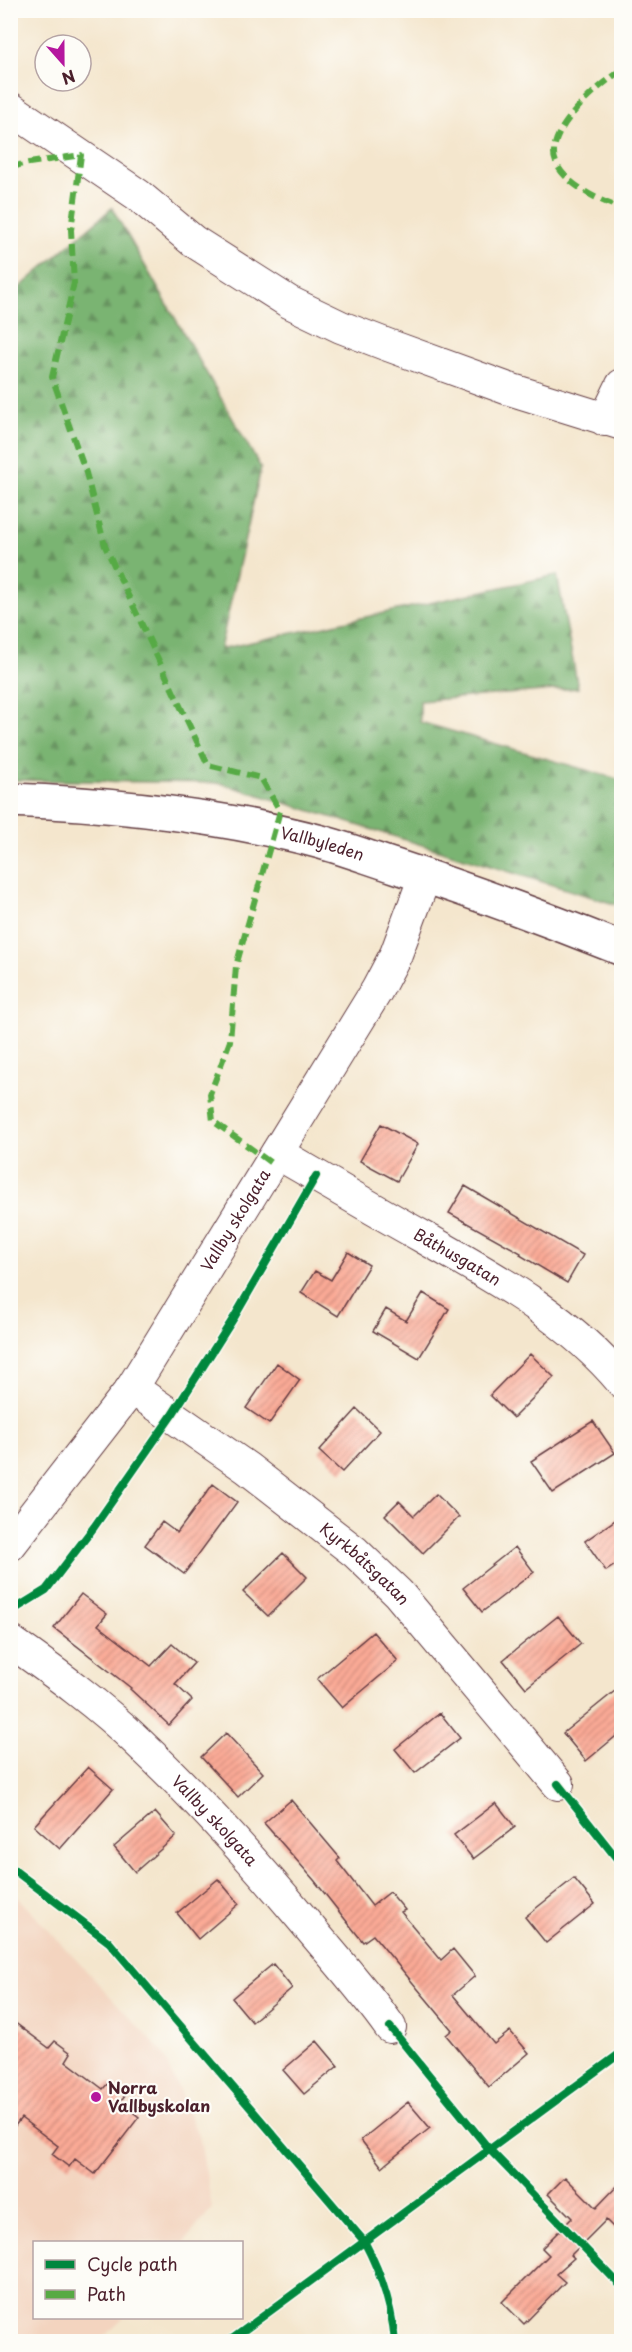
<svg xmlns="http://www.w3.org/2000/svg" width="632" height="2352" font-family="'Playpen Sans',sans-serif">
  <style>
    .built { fill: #f3d4bf }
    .forest { fill: url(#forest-firs); stroke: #626a4e; stroke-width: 1.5 }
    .building { fill: url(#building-hatch) }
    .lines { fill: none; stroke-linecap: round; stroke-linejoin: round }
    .minor-casing { stroke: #643d43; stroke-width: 34 }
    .major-casing { stroke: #643d43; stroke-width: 36 }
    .minor { stroke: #fff; stroke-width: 32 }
    .major { stroke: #fff; stroke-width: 33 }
    .quiet { stroke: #57aa44; stroke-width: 6; stroke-dasharray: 12 6; stroke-linecap: butt }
    .cycleway-casing { stroke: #fdfcf7; stroke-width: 11 }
    .cycleway { stroke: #00873e; stroke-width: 8 }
    .poi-dot { fill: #b5179e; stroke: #fdfcf7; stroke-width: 2 }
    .labels { text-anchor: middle; stroke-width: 4.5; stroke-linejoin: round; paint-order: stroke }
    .street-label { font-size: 16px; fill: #4a1f2b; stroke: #fdfcf7 }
    .poi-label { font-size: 16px; font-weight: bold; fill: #4a1f2b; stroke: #fdfcf7; text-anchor: start }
  </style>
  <defs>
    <pattern id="forest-firs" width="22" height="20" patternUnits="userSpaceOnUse" patternTransform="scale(1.5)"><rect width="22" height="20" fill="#7ab472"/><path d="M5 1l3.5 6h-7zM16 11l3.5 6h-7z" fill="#66925e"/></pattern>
    <pattern id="building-hatch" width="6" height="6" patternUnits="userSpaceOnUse" patternTransform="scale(1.5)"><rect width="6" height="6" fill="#fbaa96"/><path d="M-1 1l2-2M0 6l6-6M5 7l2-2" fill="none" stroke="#cd8a7b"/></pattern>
  </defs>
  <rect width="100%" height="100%" fill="#fdfcf7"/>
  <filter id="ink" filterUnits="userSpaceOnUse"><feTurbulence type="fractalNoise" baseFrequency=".0167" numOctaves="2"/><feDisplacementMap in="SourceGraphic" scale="12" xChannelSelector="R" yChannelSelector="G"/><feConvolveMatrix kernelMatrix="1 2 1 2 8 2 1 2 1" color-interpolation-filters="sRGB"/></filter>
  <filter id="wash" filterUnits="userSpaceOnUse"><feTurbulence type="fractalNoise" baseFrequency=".008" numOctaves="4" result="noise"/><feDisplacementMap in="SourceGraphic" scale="24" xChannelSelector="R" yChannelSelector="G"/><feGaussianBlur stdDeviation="1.35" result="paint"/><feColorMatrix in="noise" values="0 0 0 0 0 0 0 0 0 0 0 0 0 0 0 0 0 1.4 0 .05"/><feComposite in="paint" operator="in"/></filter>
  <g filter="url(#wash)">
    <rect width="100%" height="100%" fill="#f4e6cd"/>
    <path class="built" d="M10,1889L163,2053L200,2140L212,2208L184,2242H34V2318H124L99,2341H11Z"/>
    <path class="forest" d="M112,208L261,468L220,649L557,575L578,688L420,701V722L621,780V906L220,783L11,780V295Z"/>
    <g id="blocks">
      <path class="building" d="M381,1124L418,1144L397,1181L360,1161Z
        M465,1186L583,1255L567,1283L520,1255L521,1253L449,1213Z
        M348,1252L369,1265L338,1316L301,1293L315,1271L331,1280Z
        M423,1293L449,1309L419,1358L373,1331L386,1309L406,1321Z
        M530,1354L554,1377L513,1418L490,1395Z
        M277,1363L300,1380L269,1424L246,1408Z
        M357,1409L380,1431L342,1472L319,1451Z
        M593,1421L615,1453L553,1493L531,1461Z
        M213,1484L237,1502L184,1574L145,1545L162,1522L177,1533Z
        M436,1494L459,1517L423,1553L385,1515L399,1501L414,1516Z
        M621,1516V1561L606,1571L585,1541Z
        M515,1547L534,1572L482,1612L463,1588Z
        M283,1553L307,1577L268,1616L243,1592Z
        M81,1594L107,1614L98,1625L151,1666L172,1644L194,1663L175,1684L192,1700L169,1725L130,1689L131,1688L54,1628Z
        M558,1616L581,1644L526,1688L503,1660Z
        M373,1632L398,1661L342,1708L317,1679Z
        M621,1686V1732L586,1761L563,1733Z
        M440,1713L460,1738L415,1773L395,1749Z
        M226,1733L263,1773L238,1797L201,1757Z
        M88,1767L113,1789L60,1849L34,1826Z
        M291,1800L340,1858L337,1861L372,1906L390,1892L405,1910L401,1912L441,1960L453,1949L475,1976L453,1995L494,2044L510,2031L529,2053L489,2087L446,2035L452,2030L373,1935L363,1942L314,1880L264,1823Z
        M496,1803L515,1827L473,1859L454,1835Z
        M155,1812L176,1836L135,1872L114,1847Z
        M574,1878L595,1904L546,1943L525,1917Z
        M218,1879L239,1904L198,1939L177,1913Z
        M273,1964L292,1988L252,2022L232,1998Z
        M10,2019L49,2048L55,2041L71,2053L66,2061L103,2089L109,2082L125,2095L120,2102L139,2117L95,2174L75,2159L69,2167L52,2154L58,2146L21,2118L10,2132Z
        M317,2041L338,2066L304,2094L283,2070Z
        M408,2102L430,2128L382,2167L361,2140Z
        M565,2177L596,2208L621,2182V2235L606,2220L571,2255L574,2258L556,2274L565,2282L524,2324L502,2302L549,2255L542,2248L572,2218L548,2194Z"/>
    </g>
  </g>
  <g filter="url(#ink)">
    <use href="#blocks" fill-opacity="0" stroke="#643d43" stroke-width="1.5"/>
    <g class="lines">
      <defs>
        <g id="minor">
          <path d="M10,108L138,195L193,241L289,302L341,327L385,344L506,388L622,424"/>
          <path d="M605,420L622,385"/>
          <path id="s1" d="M277,1153C326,1181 374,1210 423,1237C495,1278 569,1318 622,1382"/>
          <path id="s2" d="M132,1388L247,1468L355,1552L398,1593L558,1784"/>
          <path id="s3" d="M10,1545L132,1388L377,990L396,954L425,876"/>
          <path id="s4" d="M10,1641C54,1672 101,1706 139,1743C198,1799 252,1859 304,1921C333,1956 364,1990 390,2027"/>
        </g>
        <g id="major">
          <path id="s5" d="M10,800C114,804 220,815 321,842C346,849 370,858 395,866C471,891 547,919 622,949"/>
        </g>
      </defs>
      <use href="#minor" class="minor-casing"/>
      <use href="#major" class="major-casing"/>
      <use href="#minor" class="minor"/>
      <use href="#major" class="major"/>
      <path class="quiet" d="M622,70C599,85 555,123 554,151C552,178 599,202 622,208
        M10,168L23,164L81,155L71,230L74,283L52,377L86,473L105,546L208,765L261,778L280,811L236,966L230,1041L210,1094L213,1121L271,1163"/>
      <defs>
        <path id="cycleway" d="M10,1612L46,1590L94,1527L172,1415L235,1316L316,1176
          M558,1784L622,1865
          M10,1867L109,1942L364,2241C381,2273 392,2305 395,2342
          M390,2027L489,2149L622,2287
          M228,2342L622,2052"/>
      </defs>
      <use href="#cycleway" class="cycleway-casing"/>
      <use href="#cycleway" class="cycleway"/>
    </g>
  </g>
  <circle class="poi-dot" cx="96" cy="2097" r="6"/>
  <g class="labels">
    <g class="street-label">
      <text dy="6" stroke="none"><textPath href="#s5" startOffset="316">Vallbyleden</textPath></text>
      <text dy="6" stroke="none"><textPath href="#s3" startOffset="396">Vallby skolgata</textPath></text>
      <text dy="6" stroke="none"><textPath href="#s1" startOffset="208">Båthusgatan</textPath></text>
      <text dy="6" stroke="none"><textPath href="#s2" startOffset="292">Kyrkbåtsgatan</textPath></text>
      <text dy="6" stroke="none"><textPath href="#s4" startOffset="273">Vallby skolgata</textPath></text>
    </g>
    <g class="poi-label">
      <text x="108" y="2094">Norra<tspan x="108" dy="18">Vallbyskolan</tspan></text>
    </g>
  </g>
  <rect width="632" height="2352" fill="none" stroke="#fdfcf7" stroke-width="36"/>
  <rect x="33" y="2241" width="210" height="78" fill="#fdfcf7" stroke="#b5a4a5" stroke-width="1.5"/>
  <rect x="45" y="2260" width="30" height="9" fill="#00873e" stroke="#b5a4a5" stroke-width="1.5"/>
  <text x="87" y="2271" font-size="18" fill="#4a1f2b">Cycle path</text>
  <rect x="45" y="2290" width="30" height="9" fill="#57aa44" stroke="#b5a4a5" stroke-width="1.5"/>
  <text x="87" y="2301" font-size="18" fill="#4a1f2b">Path</text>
  <g transform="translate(63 63) rotate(159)"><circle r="28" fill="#fdfcf7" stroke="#b5a4a5" stroke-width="1.5"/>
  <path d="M0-4.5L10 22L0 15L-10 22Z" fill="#b5179e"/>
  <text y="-9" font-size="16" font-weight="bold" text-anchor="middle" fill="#4a1f2b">N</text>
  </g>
</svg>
